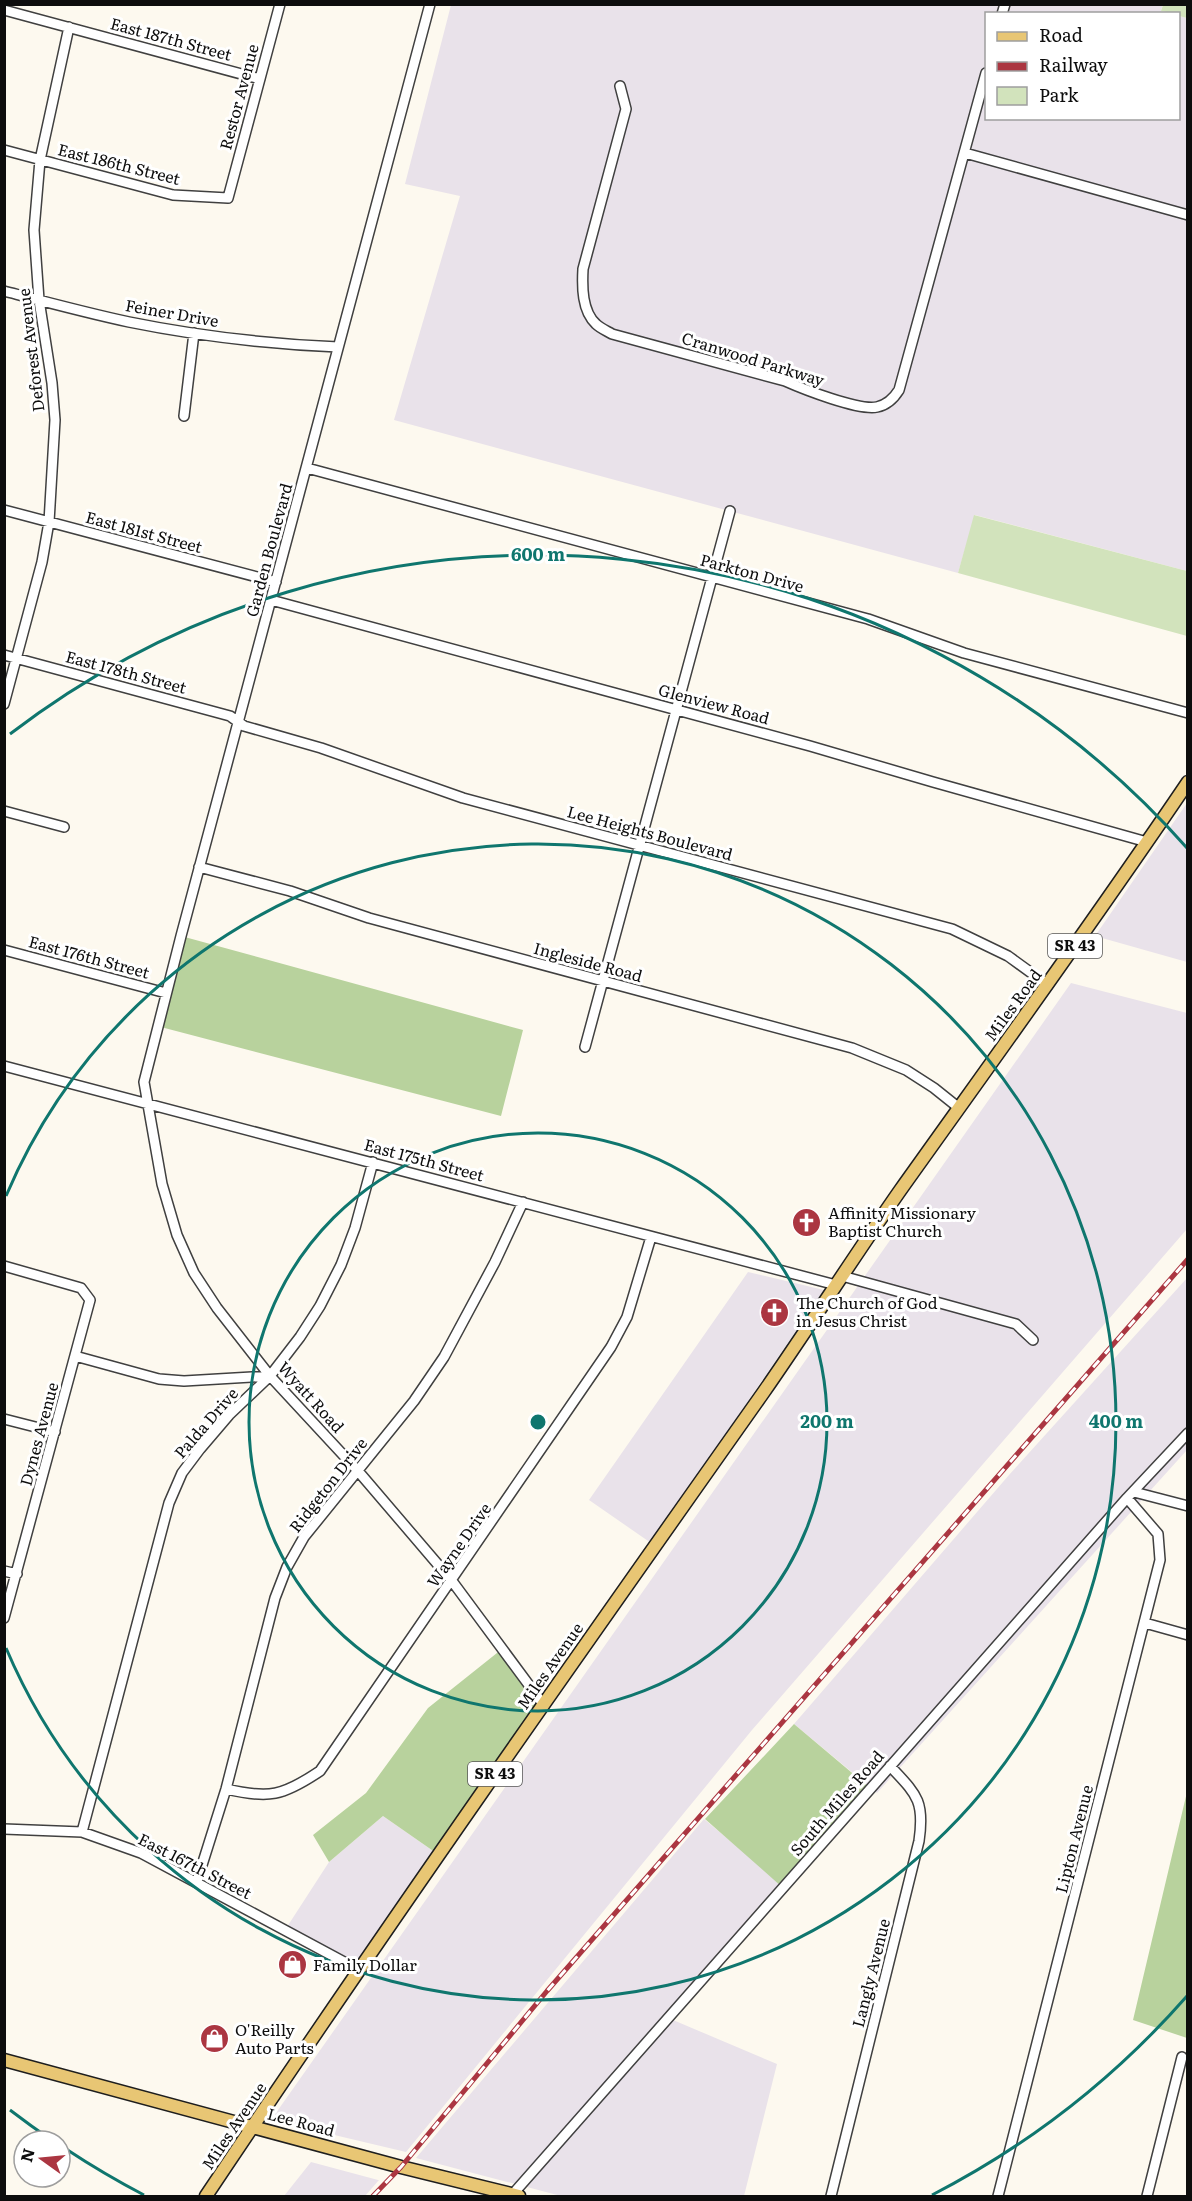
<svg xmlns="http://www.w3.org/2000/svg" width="1192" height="2201" font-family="Literata,serif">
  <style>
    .industrial { fill: #e9e2ea }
    .green { fill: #d2e3bc }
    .forest { fill: #b8d29d }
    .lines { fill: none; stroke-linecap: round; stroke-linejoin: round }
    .minor-casing { stroke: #404040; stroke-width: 12 }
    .major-casing { stroke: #1e1e1e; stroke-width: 15 }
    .minor { stroke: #fff; stroke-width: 9 }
    .major { stroke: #e8c674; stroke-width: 12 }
    .rail-casing { stroke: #ab3641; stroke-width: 5 }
    .rail { stroke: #fff; stroke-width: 3; stroke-dasharray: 9; stroke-linecap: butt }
    .ring { fill: none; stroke: #0f766e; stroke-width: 3 }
    .labels { text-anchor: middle; stroke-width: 6; stroke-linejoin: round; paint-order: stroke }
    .shield { fill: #fff; stroke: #565656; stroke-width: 1.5 }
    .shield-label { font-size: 15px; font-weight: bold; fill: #0d0d0d }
    .street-label { font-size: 16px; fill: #0d0d0d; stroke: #fff }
    .poi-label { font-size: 16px; fill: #0d0d0d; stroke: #fff; text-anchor: start }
    .centre { fill: #0f766e; stroke: #fff; stroke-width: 3 }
    .ring-label { font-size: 18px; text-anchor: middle; font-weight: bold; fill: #0f766e; stroke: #fff; stroke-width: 6; stroke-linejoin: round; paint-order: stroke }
  </style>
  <rect width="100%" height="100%" fill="#fdf9ef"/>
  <path class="industrial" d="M1163,4L1161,11L1169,13L986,14V118H1178L1179,16L1187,18V571L975,515L958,573L394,420L460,196L405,184L451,5Z
    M1187,803V962L1095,936Z
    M1071,983L1187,1013V1229L752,1730L406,2152L271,2120Z
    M748,1272L824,1290L651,1543L589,1500Z
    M1187,1278V1450L877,1793L794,1724L1009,1475Z
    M383,1816L439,1855L359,1970L285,1930L329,1862Z
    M704,1819L789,1890L673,2020L777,2064L744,2196H561L416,2158Z
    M311,2162L378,2180H379L365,2196H284Z"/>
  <path class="green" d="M1163,5H1187V18L1179,16L1178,14L1161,11Z
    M974,515L1187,571V636L958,573Z"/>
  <path class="forest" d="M181,936L523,1030L501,1116L157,1026Z
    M502,1649L543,1704L439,1855L383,1816L329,1862L313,1835L366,1793L428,1708Z
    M794,1724L870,1788L782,1887L705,1819Z
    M1187,1792L1188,2038H1187L1133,2020Z"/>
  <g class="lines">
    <defs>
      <path id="minor" d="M430,4L181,936L144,1082L162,1184L177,1235L194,1273L217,1308L270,1376L358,1471L452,1581L543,1704
        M4,10L260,79
        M1002,14L1005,4
        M620,86L626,109L583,269C582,287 582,311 596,324C600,328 607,331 612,334L785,381C803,389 859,411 877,407C887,405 894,398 899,390L986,73
        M4,150L173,195L228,198L280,4
        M965,153L1188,215
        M4,291C46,302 87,313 129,322C198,336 268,344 338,347
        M184,416L194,333
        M307,468L868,619L964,653L1188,713
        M4,510L276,582
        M271,600L810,746L933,782L1147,842
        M4,655L230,716L244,726L321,748L463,798L952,929L1008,956L1048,985
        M4,704L42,562L49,522L55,420L52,383L39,300L34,230L40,160L69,27
        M4,811L64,827
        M199,867L290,891L369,918L852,1048L906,1070L934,1088L959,1108
        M4,950L166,993
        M585,1047L730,511
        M4,1066L836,1285
        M4,1266L81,1288L90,1300L4,1618
        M842,1276L1016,1324L1033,1340
        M75,1356L159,1379L184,1381L270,1376
        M4,1419L55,1432
        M1134,1492L1188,1506
        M4,1571L17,1574
        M1145,1623L1188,1635
        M226,1789C269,1799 283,1796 320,1771L611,1347L627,1317L651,1237
        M4,1829L82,1832L141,1853L359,1970
        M82,1832L169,1503L182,1473L200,1449L229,1415L270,1376L300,1337L320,1306L341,1265L355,1228L373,1162
        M197,1881L226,1789L275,1598L287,1567L304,1537L414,1401L444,1357L495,1262L523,1202
        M512,2195L1127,1498L1188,1433
        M831,2196L919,1841C925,1800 916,1794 890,1766
        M998,2196L1160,1560L1158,1534L1127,1498
        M1147,2196L1182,2057"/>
      <path id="major" d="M4,2060L401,2167L519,2196
        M206,2196C387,1925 575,1659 763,1393C809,1327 853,1258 899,1192C996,1056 1094,921 1188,782"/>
    </defs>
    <use href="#minor" class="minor-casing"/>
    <use href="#major" class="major-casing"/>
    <use href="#minor" class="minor"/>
    <use href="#major" class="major"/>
    <defs>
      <path id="rail" d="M373,2196L401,2167L547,1991L1188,1259"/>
    </defs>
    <use href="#rail" class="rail-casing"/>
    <use href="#rail" class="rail"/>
  </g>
  <g class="ring">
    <circle cx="538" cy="1422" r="289"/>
    <path d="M6 1196A578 578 0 1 1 6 1648"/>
    <path d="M1187 1996A867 867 0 0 1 932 2195M144 2195A867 867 0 0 1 66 2149M53 2141A867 867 0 0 1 10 2110M10 734A867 867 0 0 1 1187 848"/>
  </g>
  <defs>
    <symbol id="church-disc" viewBox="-11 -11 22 22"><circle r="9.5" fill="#ab3641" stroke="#fff"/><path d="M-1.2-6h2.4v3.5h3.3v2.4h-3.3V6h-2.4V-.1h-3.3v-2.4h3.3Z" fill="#fff"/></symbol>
    <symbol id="shop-disc" viewBox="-11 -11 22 22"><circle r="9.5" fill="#ab3641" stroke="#fff"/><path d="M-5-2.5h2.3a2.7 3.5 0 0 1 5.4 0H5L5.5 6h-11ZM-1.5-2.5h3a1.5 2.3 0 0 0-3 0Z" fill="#fff"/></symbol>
  </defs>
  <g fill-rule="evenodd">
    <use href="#church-disc" x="790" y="1206" width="33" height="33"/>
    <use href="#church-disc" x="758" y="1296" width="33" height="33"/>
    <use href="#shop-disc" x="276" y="1948" width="33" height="33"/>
    <use href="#shop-disc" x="198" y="2022" width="33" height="33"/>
  </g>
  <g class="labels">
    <g class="shield">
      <rect x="1048" y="934" width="54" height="24" rx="4.5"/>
      <rect x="468" y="1762" width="54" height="24" rx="4.5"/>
    </g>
    <g class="shield-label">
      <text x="1075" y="951">SR 43</text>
      <text x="495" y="1779">SR 43</text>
    </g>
    <g class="street-label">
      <text transform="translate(171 39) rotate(15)" y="6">East 187th Street</text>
      <text transform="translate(239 97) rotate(-75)" y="6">Restor Avenue</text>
      <text transform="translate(119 164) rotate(14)" y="6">East 186th Street</text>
      <text transform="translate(172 313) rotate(10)" y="6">Feiner Drive</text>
      <text transform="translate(31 350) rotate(-97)" y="6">Deforest Avenue</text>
      <text transform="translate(753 359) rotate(17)" y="6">Cranwood Parkway</text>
      <text transform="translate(144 532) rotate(15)" y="6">East 181st Street</text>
      <text transform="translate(269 550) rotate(-75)" y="6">Garden Boulevard</text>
      <text transform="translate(752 573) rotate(15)" y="6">Parkton Drive</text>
      <text transform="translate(126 672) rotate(15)" y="6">East 178th Street</text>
      <text transform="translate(714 704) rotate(15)" y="6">Glenview Road</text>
      <text transform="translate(650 833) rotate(15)" y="6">Lee Heights Boulevard</text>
      <text transform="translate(89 957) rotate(15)" y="6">East 176th Street</text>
      <text transform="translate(588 962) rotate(15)" y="6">Ingleside Road</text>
      <text transform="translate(1013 1005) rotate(-54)" y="6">Miles Road</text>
      <text transform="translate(424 1160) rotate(15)" y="6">East 175th Street</text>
      <text transform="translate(311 1397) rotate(48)" y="6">Wyatt Road</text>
      <text transform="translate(206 1423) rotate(-49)" y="6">Palda Drive</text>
      <text transform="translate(39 1434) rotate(-75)" y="6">Dynes Avenue</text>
      <text transform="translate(328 1485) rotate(-52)" y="6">Ridgeton Drive</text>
      <text transform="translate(459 1545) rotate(-55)" y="6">Wayne Drive</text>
      <text transform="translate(550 1666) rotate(-55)" y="6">Miles Avenue</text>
      <text transform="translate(837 1803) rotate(-49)" y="6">South Miles Road</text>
      <text transform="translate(1074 1839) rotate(-76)" y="6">Lipton Avenue</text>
      <text transform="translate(195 1866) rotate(27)" y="6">East 167th Street</text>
      <text transform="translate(871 1973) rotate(-76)" y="6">Langly Avenue</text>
      <text transform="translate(301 2122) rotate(15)" y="6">Lee Road</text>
      <text transform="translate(234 2126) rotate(-56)" y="6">Miles Avenue</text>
    </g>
    <g class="poi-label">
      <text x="828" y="1219">Affinity Missionary<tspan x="828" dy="18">Baptist Church</tspan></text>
      <text x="796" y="1309">The Church of God<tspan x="796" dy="18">in Jesus Christ</tspan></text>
      <text x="313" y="1971">Family Dollar</text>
      <text x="235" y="2036">O'Reilly<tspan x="235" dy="18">Auto Parts</tspan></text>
    </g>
  </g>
  <circle cx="538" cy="1422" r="9" class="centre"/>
  <g class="ring-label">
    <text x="538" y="561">600 m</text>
    <text x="827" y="1428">200 m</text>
    <text x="1116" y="1428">400 m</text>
  </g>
  <rect width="1192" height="2201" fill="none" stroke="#0d0d0d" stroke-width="12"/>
  <rect x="985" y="12" width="195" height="108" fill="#ffffff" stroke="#9e9e9e" stroke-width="1.5"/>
  <rect x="997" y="32" width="30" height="9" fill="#e8c674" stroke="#9e9e9e" stroke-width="1.5"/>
  <text x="1039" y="42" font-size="18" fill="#0d0d0d">Road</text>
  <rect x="997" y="62" width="30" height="9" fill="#ab3641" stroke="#9e9e9e" stroke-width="1.5"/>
  <text x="1039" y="72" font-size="18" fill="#0d0d0d">Railway</text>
  <rect x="997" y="87" width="30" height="18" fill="#d2e3bc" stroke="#9e9e9e" stroke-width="1.5"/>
  <text x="1039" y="102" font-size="18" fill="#0d0d0d">Park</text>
  <g transform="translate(42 2159) rotate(285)"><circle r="28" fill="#ffffff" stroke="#9e9e9e" stroke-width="1.5"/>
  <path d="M0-4.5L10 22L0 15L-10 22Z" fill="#ab3641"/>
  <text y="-9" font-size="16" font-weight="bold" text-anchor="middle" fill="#0d0d0d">N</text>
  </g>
</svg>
